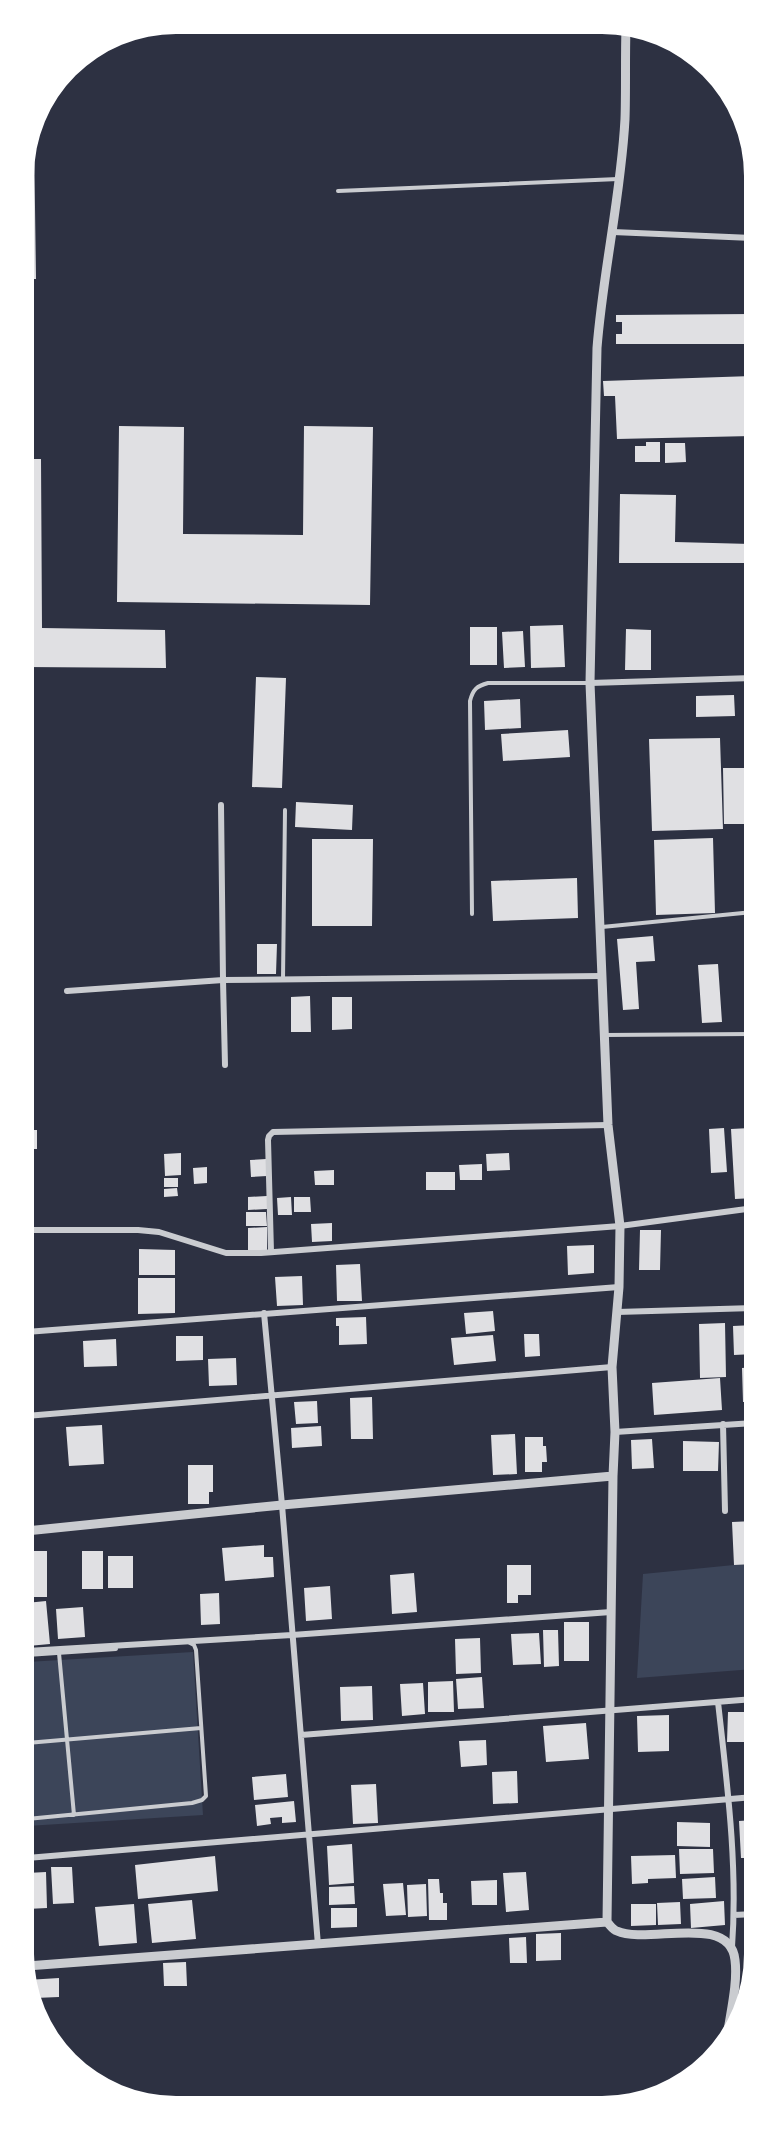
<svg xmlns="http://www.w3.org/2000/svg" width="779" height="2130" font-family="Karla,sans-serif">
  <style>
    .green { fill: #3c4559 }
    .building { fill: #e0e0e3 }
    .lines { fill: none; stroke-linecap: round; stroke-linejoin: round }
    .service { stroke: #caccd0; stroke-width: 4 }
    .minor { stroke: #caccd0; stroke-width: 6 }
    .tertiary { stroke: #caccd0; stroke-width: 9 }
  </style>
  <rect width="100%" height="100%" fill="#2d3142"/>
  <path class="green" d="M754,1563V1669L637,1678L643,1574Z
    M193,1652L203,1815L27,1826V1662Z"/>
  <path class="building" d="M34,134L36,279H25L24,166Z
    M752,314V344H616V334H622V322H616V315Z
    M752,376V436L617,439L615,396H604L603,381Z
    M119,426L184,427L183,534L303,535L304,426L373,427L370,605L117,602Z
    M646,442H660V462H635V446H646Z
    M665,443H685L686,462L665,463Z
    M25,459H41L42,628L165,630L166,668L25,667Z
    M620,494L676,495L675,542L751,544V563H619Z
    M563,625L565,667L531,668L530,626Z
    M470,627H497V665H470Z
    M626,629L651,630V670H625Z
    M523,631L525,667L504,668L502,632Z
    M256,677L286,678L282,788L252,787Z
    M734,695L735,716L696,717V696Z
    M520,699L521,728L485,730L484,701Z
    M568,730L570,757L503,761L501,734Z
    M720,738L723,829L652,831L649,739Z
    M723,768H753V824H724Z
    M296,802L353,805L352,830L295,827Z
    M713,838L715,913L656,915L654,840Z
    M312,839H373L372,926H312Z
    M577,878L578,918L493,921L491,881Z
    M745,935H753V1020H748Z
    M653,936L655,961L636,962L639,1009L623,1010L617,939Z
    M257,944H277L276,974H257Z
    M718,964L722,1022L702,1023L698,965Z
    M310,996L311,1032H291V997Z
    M332,997H352V1029L332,1030Z
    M724,1128L727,1172L711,1173L709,1129Z
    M750,1128L754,1198L735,1199L731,1129Z
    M26,1130H37V1149H26Z
    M181,1153V1175L165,1176L164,1154Z
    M509,1153L510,1170L487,1171L486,1154Z
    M266,1159L267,1176L251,1177L250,1160Z
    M482,1164V1180H460L459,1165Z
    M207,1167V1183L194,1184L193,1168Z
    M334,1170V1185H315L314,1171Z
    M426,1172H455V1190H426Z
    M164,1178H178V1187H164Z
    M177,1188L178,1196L164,1197V1189Z
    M267,1196V1209L248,1210V1197Z
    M291,1197L292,1215H278L277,1198Z
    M294,1197H310L311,1212H294Z
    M246,1212H266L267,1226H246Z
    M332,1223V1241L312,1242L311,1224Z
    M267,1227V1250H248V1228Z
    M640,1230H661L660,1270H639Z
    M594,1245V1273L568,1275L567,1246Z
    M139,1249L175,1250V1275H139Z
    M360,1264L362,1301H337L336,1265Z
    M302,1276L303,1305L277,1306L275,1277Z
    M138,1278H175V1313L138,1314Z
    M493,1311L495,1331L466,1334L464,1313Z
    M366,1317L367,1344L339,1345V1326H336V1318Z
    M725,1323L726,1377L700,1378L699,1324Z
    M754,1325V1354L734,1355L733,1326Z
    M524,1334H539L540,1356L525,1357Z
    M493,1335L496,1361L454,1365L451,1338Z
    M176,1336H203V1360L176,1361Z
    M116,1339L117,1366L84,1367L83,1341Z
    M236,1358L237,1385L209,1386L208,1359Z
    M754,1367V1402H743L742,1368Z
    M720,1378L722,1410L654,1415L652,1383Z
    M372,1397L373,1439H351L350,1398Z
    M317,1401L318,1423L296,1424L294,1402Z
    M102,1425L104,1464L69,1466L66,1427Z
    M321,1426L322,1446L292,1448L291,1428Z
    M515,1434L517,1474L493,1475L491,1435Z
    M525,1437H543V1446H546L547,1462H542V1472H525Z
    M652,1439L654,1468L632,1469L631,1440Z
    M683,1441L719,1442L718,1471H683Z
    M188,1465H213V1492H209V1504H188Z
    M754,1521V1564L734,1565L732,1522Z
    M264,1545V1557H273L274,1577L225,1581L222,1548Z
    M47,1551V1597H26V1551Z
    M82,1551H103V1589H82Z
    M108,1556H133V1588H108Z
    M507,1565H531V1595H518V1603H507Z
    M414,1573L417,1612L392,1614L390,1575Z
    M330,1586L332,1619L306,1621L304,1588Z
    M219,1593L220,1624L201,1625L200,1594Z
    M46,1601L50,1644L28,1646L26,1603Z
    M83,1607L85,1637L58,1639L56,1609Z
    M564,1622H589V1661H564Z
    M543,1630H558L559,1666L544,1667Z
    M539,1633L541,1664L513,1665L511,1634Z
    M480,1638L481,1673L456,1674L455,1639Z
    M482,1677L484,1708L458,1709L456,1679Z
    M453,1681L454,1712H428V1682Z
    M423,1683L425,1714L402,1716L400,1684Z
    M372,1686L373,1720L341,1721L340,1687Z
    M728,1712H753V1742H727Z
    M669,1715V1751L638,1752L637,1716Z
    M586,1723L589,1759L546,1762L543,1726Z
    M486,1740L487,1765L461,1767L459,1741Z
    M517,1771L518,1803L493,1804L492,1772Z
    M286,1774L288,1797L254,1800L252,1777Z
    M376,1784L378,1823L353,1824L351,1785Z
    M294,1801L296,1822L282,1823V1817L270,1818L271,1824L257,1826L255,1805Z
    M754,1820L755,1858H741L739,1821Z
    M677,1822L710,1823V1847L677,1846Z
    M352,1844L354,1883L329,1885L327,1846Z
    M679,1849H713L714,1873L680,1874Z
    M675,1855L676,1878L648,1879V1883L632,1884L631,1856Z
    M215,1856L218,1891L138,1899L135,1865Z
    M51,1867H72L74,1903L53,1904Z
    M46,1872L47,1908L27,1909V1873Z
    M526,1872L529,1910L506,1912L503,1873Z
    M715,1877L716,1898L683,1899L682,1879Z
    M428,1879H439L440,1893H443V1903H447V1920H429Z
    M497,1880V1905H472L471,1881Z
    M403,1883L406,1915L386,1916L383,1884Z
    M426,1884L427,1916L408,1917L407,1885Z
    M354,1886L355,1904L329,1905V1887Z
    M192,1900L196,1939L152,1943L148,1904Z
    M724,1901L725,1925L691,1928L690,1904Z
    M680,1902L681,1924L658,1925L657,1903Z
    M134,1904L137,1943L99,1946L95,1907Z
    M631,1904H656V1925L631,1926Z
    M331,1908H357V1927L331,1928Z
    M747,1928H755V1949H748Z
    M561,1933V1960L536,1961V1934Z
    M526,1937L527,1963H510L509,1938Z
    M186,1962L187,1986H164L163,1963Z
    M59,1978V1997L35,1998L27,1984V1980Z"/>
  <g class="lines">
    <path class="service" d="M338,191L618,179
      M472,914L470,701C473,689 477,686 488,683H588
      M602,927L753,912
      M283,979L285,810
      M604,1035L753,1034
      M59,1653L74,1815
      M27,1655L116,1649
      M27,1743L201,1728
      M27,1819L192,1803L202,1800L206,1796L196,1650L194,1645L190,1643"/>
    <path class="minor" d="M613,232L752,238
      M590,683L753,678
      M221,805L223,980L602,976
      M67,991L223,980L225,1065
      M26,1230H138L159,1232L226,1253H261L620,1226L754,1208
      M271,1252L268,1140L269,1136L273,1132L608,1125
      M617,1312L754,1308
      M264,1313L282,1505L318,1945
      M26,1332L619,1287
      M26,1416L612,1367
      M723,1424L725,1511
      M615,1432L754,1423
      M27,1651L292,1635L611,1612
      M718,1702C727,1783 738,1866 732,1947
      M301,1735L754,1699
      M27,1858L754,1797
      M734,1915L755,1914"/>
    <path class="tertiary" d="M626,27C625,58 626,89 625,119C621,196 603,271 597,348L590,683L608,1125L620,1226L619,1287L612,1367L615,1432L613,1476L607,1922C610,1925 613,1930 617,1931C647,1945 730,1912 735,1960C738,1984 730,2014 727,2038
      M26,1531L282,1505L613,1476
      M27,1966L607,1922"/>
  </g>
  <path d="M0 0H779V2130H0ZM176 34H602A142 142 0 0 1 744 176V1954A142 142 0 0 1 602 2096H176A142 142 0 0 1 34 1954V176A142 142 0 0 1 176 34Z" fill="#fff" fill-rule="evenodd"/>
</svg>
